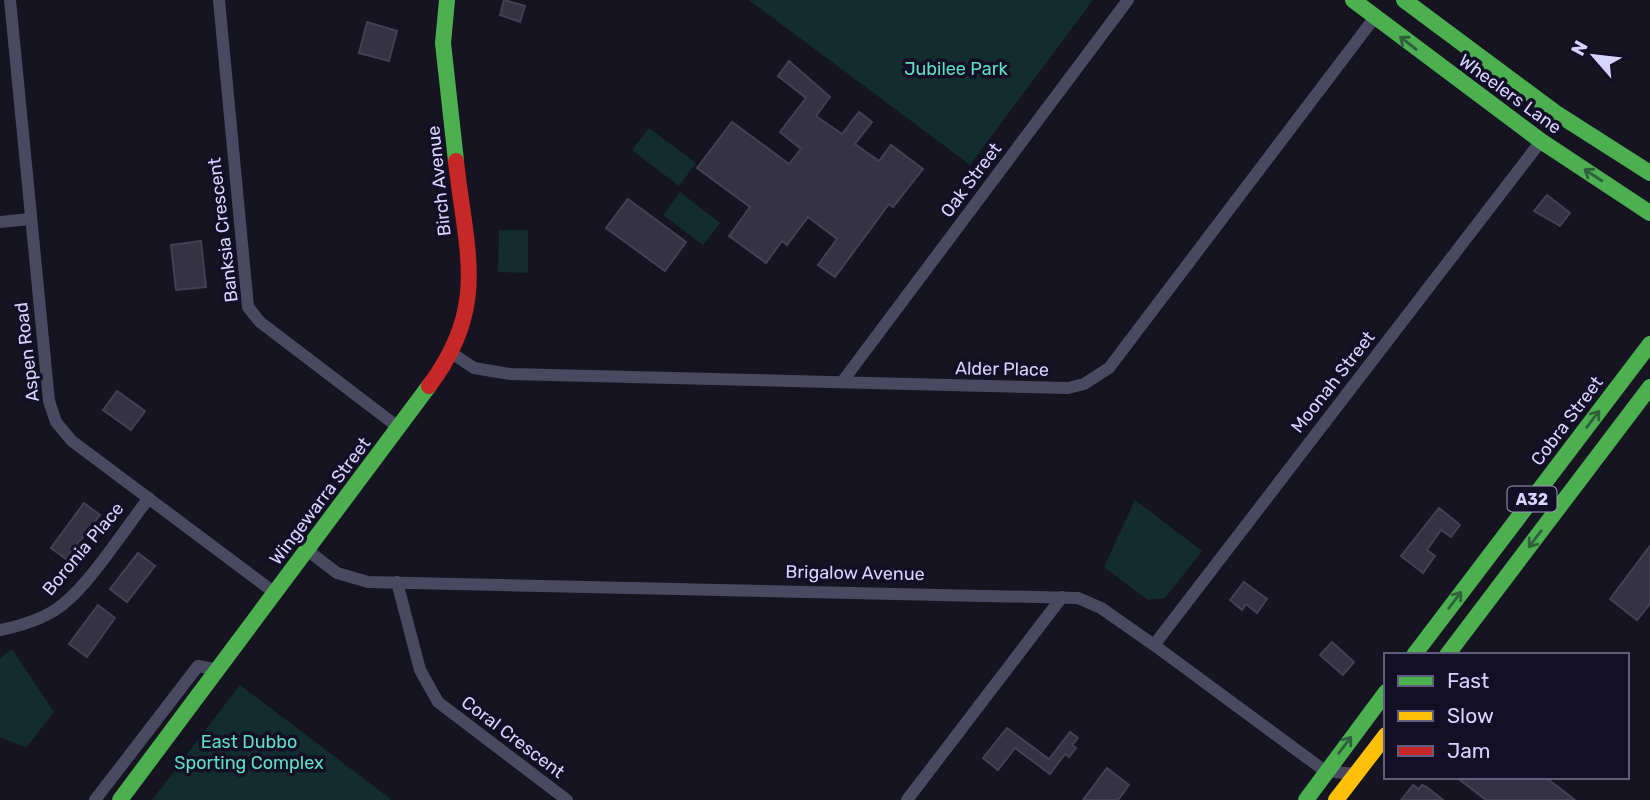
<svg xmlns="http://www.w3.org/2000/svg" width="1650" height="800" font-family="Rubik,sans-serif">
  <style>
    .green { fill: #132c2d }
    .building { fill: #343243; stroke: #433f54; stroke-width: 2 }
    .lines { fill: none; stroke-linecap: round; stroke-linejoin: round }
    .street { stroke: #4a4962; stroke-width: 12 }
    .fast { stroke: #4caf50; stroke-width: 16 }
    .slow { stroke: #ffc107; stroke-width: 16 }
    .jam { stroke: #c62828; stroke-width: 16 }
    .oneway { stroke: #305f3b }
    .labels { text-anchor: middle; stroke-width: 7; stroke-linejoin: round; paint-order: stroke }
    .shield { fill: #130f26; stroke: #9e99be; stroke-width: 2 }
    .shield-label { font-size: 16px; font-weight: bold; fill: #d9d4ff }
    .park-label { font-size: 18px; fill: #5fe0c0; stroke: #130f26 }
    .street-label { font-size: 18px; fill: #d9d4ff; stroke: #130f26 }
  </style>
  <rect width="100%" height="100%" fill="#161421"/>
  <path class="green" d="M749,0H1093L970,165Z
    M649,128L696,163L679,186L632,150Z
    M680,192L720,223L703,245L663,215Z
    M499,230H528V273L498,272Z
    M1135,500L1202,551L1165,598L1148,600L1104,567Z
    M12,649L54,712L26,748L0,737V658Z
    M240,685L392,800H152Z"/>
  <path class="building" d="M504,0L525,6L520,22L500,15Z
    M367,22L397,31L389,61L359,53Z
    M789,61L830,97L816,116L842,134L859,112L872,122L855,144L879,161L891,145L923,169L893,207L889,204L835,277L818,265L837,239L808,217L787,245L782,241L766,263L729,236L750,207L697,168L732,122L789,164L801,149L780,132L806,98L778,76Z
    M1547,195L1570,213L1560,226L1534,211Z
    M628,199L686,242L665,271L606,228Z
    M201,241L206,287L176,290L171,245Z
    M117,391L145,411L131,430L103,410Z
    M84,503L100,515L66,559L51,548Z
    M1439,508L1460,525L1451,537L1441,530L1427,550L1435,556L1423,573L1401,556Z
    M1650,546V604L1637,620L1610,599Z
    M138,553L155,566L127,602L110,589Z
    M1244,582L1267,599L1257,613L1246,604L1242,610L1230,600Z
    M98,605L115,618L87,657L69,644Z
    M1332,642L1354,662L1343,675L1320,655Z
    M1007,728L1049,759L1070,732L1078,738L1072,745L1076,748L1069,757L1065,754L1050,774L1015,748L998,770L983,758Z
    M1107,768L1129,785L1118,800H1083Z
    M1456,777H1545L1575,800H1486Z
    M1413,785L1419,789L1422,785L1427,787L1443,800H1401Z"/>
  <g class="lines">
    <path class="street" d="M10,0L49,401L56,422L72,441L275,593
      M219,0L248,307L260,322L398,427
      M0,222L30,219
      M453,354L474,368L510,374L1068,388L1084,384L1109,368L1375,17
      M842,382L1128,0
      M307,550L337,573L368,582L1078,598L1101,608L1154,645L1325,771L1355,774
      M397,582L420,670L438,702L567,800
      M0,630C20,626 38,621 55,610C86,591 125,528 149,498
      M1154,645L1541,141
      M95,800L198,666L219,670
      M907,800L1062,597"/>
    <path class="fast" d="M447,0L443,43L456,161
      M1353,0L1541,141L1650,213
      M1404,0L1556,113L1650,173
      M1414,655L1650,344
      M1447,655L1650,387
      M120,800L429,386
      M1306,800L1386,692"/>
    <path class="slow" d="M1336,800L1386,735"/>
    <path class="jam" d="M429,386C489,306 466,253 456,161"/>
  </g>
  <defs><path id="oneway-shaft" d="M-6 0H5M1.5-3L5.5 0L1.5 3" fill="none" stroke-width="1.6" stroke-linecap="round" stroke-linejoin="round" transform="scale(1.75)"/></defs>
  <g class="oneway">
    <use href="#oneway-shaft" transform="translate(1408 43) rotate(-142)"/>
    <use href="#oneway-shaft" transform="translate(1593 175) rotate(-147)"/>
    <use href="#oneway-shaft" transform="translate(1593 419) rotate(-53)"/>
    <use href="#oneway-shaft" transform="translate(1535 539) rotate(127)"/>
    <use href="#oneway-shaft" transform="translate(1455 600) rotate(-53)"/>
    <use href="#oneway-shaft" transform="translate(1345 745) rotate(-53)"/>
  </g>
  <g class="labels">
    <rect class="shield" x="1507.5" y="486.5" width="49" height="25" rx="5"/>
    <g class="shield-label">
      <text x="1532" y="505">A32</text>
    </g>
    <g class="park-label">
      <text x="956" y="75">Jubilee Park</text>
      <text x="249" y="748">East Dubbo<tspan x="249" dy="21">Sporting Complex</tspan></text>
    </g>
    <g class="street-label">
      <text transform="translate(1510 94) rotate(36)" y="6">Wheelers Lane</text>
      <text transform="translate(971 180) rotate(-53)" y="6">Oak Street</text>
      <text transform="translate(439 181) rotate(-96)" y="6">Birch Avenue</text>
      <text transform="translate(223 230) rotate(-97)" y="6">Banksia Crescent</text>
      <text transform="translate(27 352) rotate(-97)" y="6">Aspen Road</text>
      <text transform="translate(1002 369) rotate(1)" y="6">Alder Place</text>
      <text transform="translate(1333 382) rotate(-52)" y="6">Moonah Street</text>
      <text transform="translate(1567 421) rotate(-53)" y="6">Cobra Street</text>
      <text transform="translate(320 501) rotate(-53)" y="6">Wingewarra Street</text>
      <text transform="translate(83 549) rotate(-50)" y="6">Boronia Place</text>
      <text transform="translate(855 573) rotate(1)" y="6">Brigalow Avenue</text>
      <text transform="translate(513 737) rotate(37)" y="6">Coral Crescent</text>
    </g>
  </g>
  <rect x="1384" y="653" width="245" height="126" fill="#130f26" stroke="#625e7d" stroke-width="2"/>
  <rect x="1398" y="676" width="35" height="10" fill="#4caf50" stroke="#625e7d" stroke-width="2"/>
  <text x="1447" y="688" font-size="21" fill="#d9d4ff">Fast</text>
  <rect x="1398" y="711" width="35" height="10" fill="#ffc107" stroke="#625e7d" stroke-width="2"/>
  <text x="1447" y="723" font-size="21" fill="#d9d4ff">Slow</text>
  <rect x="1398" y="746" width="35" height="10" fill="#c62828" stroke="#625e7d" stroke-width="2"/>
  <text x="1447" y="758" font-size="21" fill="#d9d4ff">Jam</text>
  <g transform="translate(1594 56) rotate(298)" stroke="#130f26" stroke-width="5" paint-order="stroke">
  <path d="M0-5L12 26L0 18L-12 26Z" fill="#d9d4ff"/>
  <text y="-10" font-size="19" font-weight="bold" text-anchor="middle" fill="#d9d4ff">N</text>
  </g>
</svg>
